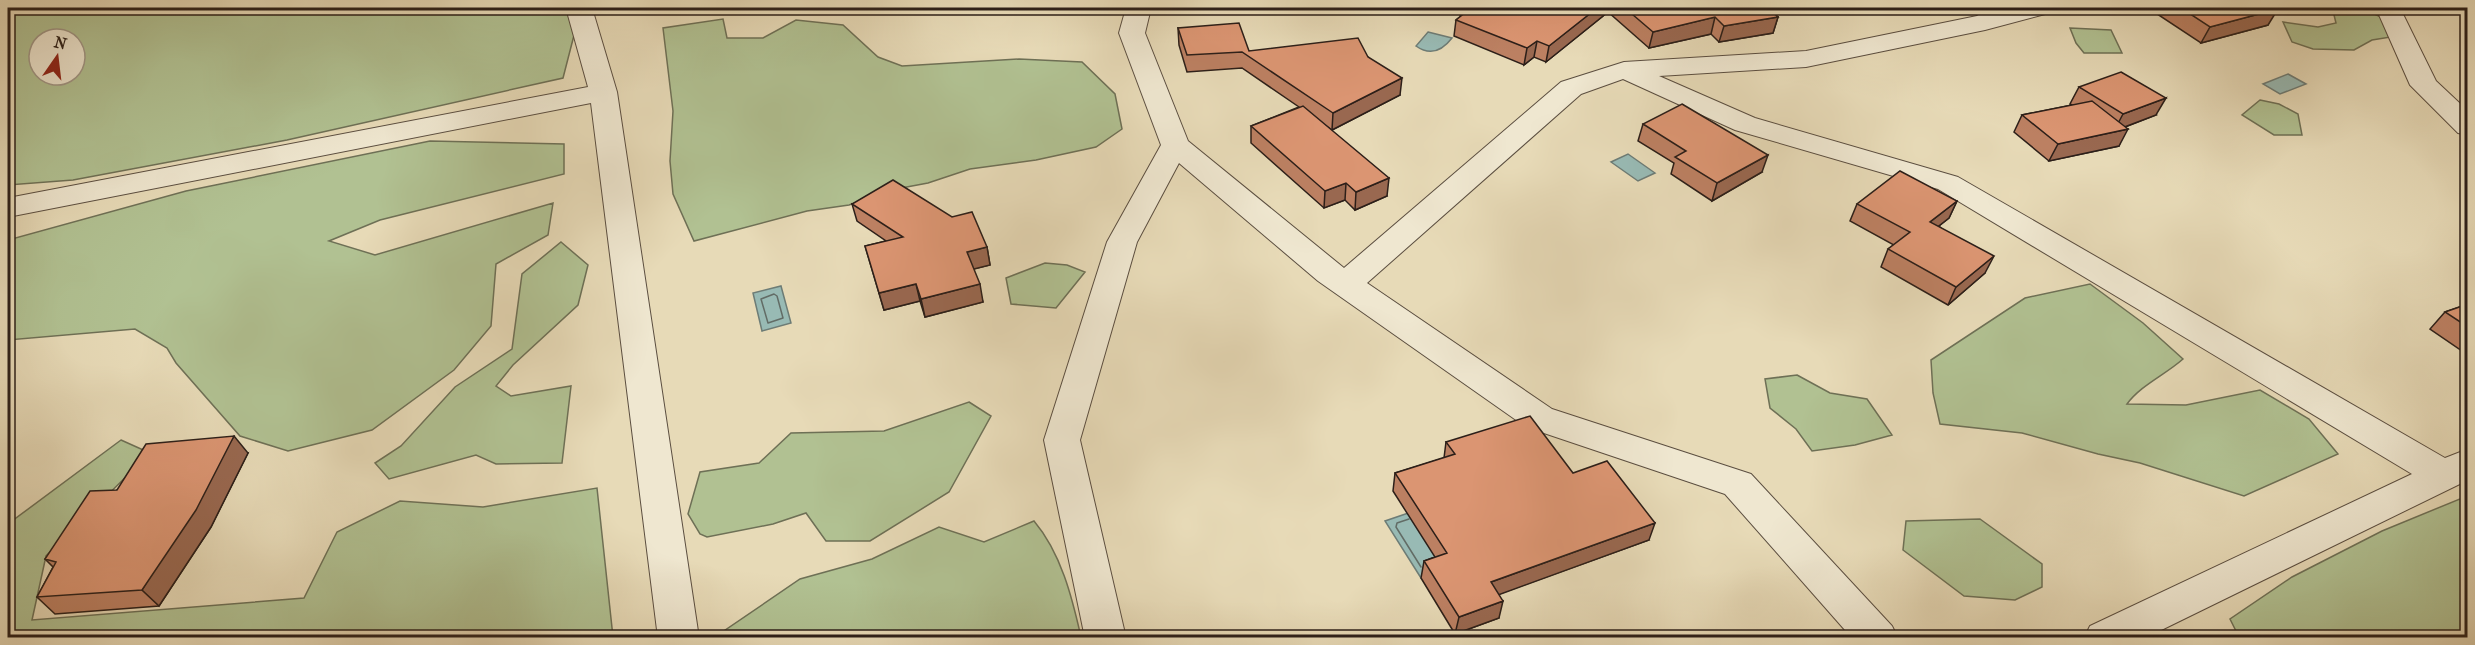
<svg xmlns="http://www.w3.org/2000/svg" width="2475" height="645" font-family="'IM FELL French Canon',serif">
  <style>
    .green { fill: #b1c192; stroke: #6e7056; stroke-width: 1.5; fill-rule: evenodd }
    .water { fill: #98bab4; stroke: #6d7c76; stroke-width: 1.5 }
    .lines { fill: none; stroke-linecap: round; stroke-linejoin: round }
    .shore { stroke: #626c66; stroke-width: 1.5 }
    .street-casing { stroke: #5b4e40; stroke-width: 2 }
    .street { fill: #efe7d0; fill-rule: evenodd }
    .wall { fill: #bc8062; stroke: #2c1f19; stroke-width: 1.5 }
    .shaded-wall { fill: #996850; stroke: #2c1f19; stroke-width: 1.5 }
    .building { fill: #db9572; stroke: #2c1f19; stroke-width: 1.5 }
  </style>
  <rect width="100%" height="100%" fill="#e7dab7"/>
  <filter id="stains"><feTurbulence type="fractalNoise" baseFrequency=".00333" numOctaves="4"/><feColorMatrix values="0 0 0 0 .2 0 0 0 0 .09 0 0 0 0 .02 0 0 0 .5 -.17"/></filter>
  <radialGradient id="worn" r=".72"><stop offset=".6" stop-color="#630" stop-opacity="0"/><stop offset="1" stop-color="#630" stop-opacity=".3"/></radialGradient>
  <path class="green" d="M8,8H581L563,78L287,140L73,180L8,185ZM39,39H75V75H39Z
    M2364,9L2385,19L2391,37L2372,40L2354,50L2313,49L2292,42L2283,22L2318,27L2336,23L2333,11Z
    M723,19L727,38H763L796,20L843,25L878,57L902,66L1019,59L1082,62L1115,94L1122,129L1096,147L1036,160L970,169L928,183L896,189L849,205L807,211L694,241L673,194L670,161L673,111L663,28Z
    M2070,28L2111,30L2122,53H2084L2076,43Z
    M2260,100L2279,104L2298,114L2302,135H2274L2242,115Z
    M430,141L564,144V174L380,220L329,241L375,255L553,203L548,235L496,264L491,326L454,370L372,430L288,451L240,436L176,363L167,348L135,329L8,340V240L186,191Z
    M561,242L588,265L578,305L513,365L496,386L511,396L571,386L562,463L496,464L476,455L389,479L375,463L401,446L455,387L512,349L522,274Z
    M1045,263L1067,265L1085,272L1056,308L1011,304L1006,278Z
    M2090,284L2143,323L2183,359C2165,375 2141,385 2127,404L2186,405L2260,390L2309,419L2338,454L2244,496L2140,463L2098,454L2022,433L1940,424L1933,393L1931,360L2025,298Z
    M1797,375L1830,393L1867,399L1892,435L1855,445L1812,451L1796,429L1770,408L1765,379Z
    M969,402L991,416L949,492L870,541H826L806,513L773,524L707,537L700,534L688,514L700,472L759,463L791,433L884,431Z
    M121,440L150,453L46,556L32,620L304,598L337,532L400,501L483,507L597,488L613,637L8,638V524Z
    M2467,496V637H2239L2230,619L2292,577L2382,531Z
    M1980,519L2042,564V587L2015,600L1964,596L1903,550L1906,521Z
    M1034,521C1061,553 1072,597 1081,637H715L800,579L872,559L939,527L984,542Z"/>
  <path class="water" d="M1428,32L1452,38C1442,51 1430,56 1416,46Z
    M2288,74L2306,84L2280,94L2263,84Z
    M1628,154L1655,173L1638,181L1611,162Z
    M781,286L791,323L762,331L753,293Z
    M1423,508L1444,570L1421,578L1385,521Z"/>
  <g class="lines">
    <path class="shore" d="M774,294L777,296L783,318L768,323L761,299Z
      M1409,519L1397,523L1396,527L1421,567"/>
    <defs>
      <path id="street" d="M566,8H592L617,92L699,638H658L591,103L8,217V198L588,87Z
        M1126,8H1151L1145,33L1188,141L1344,268L1561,82L1624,62L1806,51L1977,16L1989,8H2052L2049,13L1985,30L1806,67L1659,76L1755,118L1958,177L2445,458L2468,449V480L2145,638H2084L2090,626L2412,474L1938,189L1735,130L1623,79L1581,94L1367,283L1552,409L1751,474L1892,626L1898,638H1852L1725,494L1526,427L1318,281L1179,163L1137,242L1080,440L1126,638H1085L1044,440L1107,242L1161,145L1119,33Z
        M2376,8H2400L2436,81L2468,111V135L2458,133L2410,85Z"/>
    </defs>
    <use href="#street" class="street-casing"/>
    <use href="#street" class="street"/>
  </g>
  <path class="wall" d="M1459,8H1768L1778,17L1773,33L1719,42L1711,34L1649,48L1608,12L1546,62L1534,57L1524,65L1454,36L1456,20L1461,16L1459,14Z
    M2148,8H2275L2268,25L2201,43Z
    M1178,28L1249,51L1368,57L1400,95L1332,130L1325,125L1387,196L1355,210L1345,200L1324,208L1251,143V126L1299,107L1242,68L1187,72L1179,45Z
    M2079,87L2156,115L2125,127L2119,146L2049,161L2014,132L2022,115L2072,105L2070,104Z
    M1643,124L1762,172L1712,201L1671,174L1674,163L1638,141Z
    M1957,201L1949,218L1939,226L1985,273L1948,305L1881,267L1888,249L1894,245L1850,221L1857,204Z
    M852,204L987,247L990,265L973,269L983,302L925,317L920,301L884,310L865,246L886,241L857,221Z
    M2468,304V355L2430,329L2445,312Z
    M1446,442L1573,473L1649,540L1499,594V618L1455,634L1421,578L1424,561L1435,557L1393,491L1395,473L1444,458Z
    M248,453L211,527L159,606L55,614L37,597L53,567L45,559L117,490Z"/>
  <path class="shaded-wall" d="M1597,8H1609L1608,12L1546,62L1549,46Z
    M2278,9L2268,25L2201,43L2210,27Z
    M1715,17L1711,34L1649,48L1653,32Z
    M1778,17L1773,33L1719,42L1724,26Z
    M1537,41L1534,57L1524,65L1527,48Z
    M1402,78L1400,95L1332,130L1333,113Z
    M2166,98L2156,115L2114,131L2123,114Z
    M2128,129L2119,146L2049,161L2058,144Z
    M1768,155L1762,172L1712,201L1717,183Z
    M1389,178L1387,196L1355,210L1356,192Z
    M1346,183L1345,200L1324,208L1325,191Z
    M1957,201L1949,218L1922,239L1930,222Z
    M987,247L990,265L970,270L967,252Z
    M1994,256L1985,273L1948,305L1956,287Z
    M916,284L920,301L884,310L879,293Z
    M980,284L983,302L925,317L921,299Z
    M234,436L248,453L211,527L159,606L142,590Z
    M1655,523L1649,540L1487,599L1491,582Z
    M1503,601L1499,618L1455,634L1459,617Z"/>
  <path class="building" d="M1471,8H1597L1549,46L1537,41L1527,48L1456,20Z
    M1625,8H1768L1778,17L1724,26L1715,17L1653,32Z
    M2181,8H2275L2278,9L2210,27Z
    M1239,23L1249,51L1358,38L1368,57L1402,78L1333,113L1242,52L1187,55L1178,28Z
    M2121,72L2166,98L2123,114L2079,87Z
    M2092,101L2128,129L2058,144L2022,115Z
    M1682,104L1768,155L1717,183L1675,157L1686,151L1643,124Z
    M1303,106L1389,178L1356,192L1346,183L1325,191L1251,126Z
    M1900,171L1957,201L1930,222L1994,256L1956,287L1888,249L1910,232L1857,204Z
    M893,180L952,217L972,212L987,247L967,252L980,284L921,299L916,284L879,293L865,246L903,237L852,204Z
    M2468,304V327L2445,312Z
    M1530,416L1573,473L1607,461L1655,523L1491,582L1503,601L1459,617L1424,561L1447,553L1395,473L1455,454L1446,442Z
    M234,436L196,510L142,590L37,597L56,562L45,559L90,491L117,490L146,444Z"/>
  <rect width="2475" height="645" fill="none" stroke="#e7dab7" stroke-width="30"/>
  <rect x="9" y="9" width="2457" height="627" fill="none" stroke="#2c1f19" stroke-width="3"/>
  <rect x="15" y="15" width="2445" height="615" fill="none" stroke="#2c1f19" stroke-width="1.5"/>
  <g transform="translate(57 57) rotate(14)"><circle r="28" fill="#efe7d0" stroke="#a19787" stroke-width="1.5"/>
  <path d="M0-4.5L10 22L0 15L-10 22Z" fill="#8f2418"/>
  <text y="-9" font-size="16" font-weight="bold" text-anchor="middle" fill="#2c1f19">N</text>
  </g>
  <rect width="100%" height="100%" filter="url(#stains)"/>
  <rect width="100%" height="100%" fill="url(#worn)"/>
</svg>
